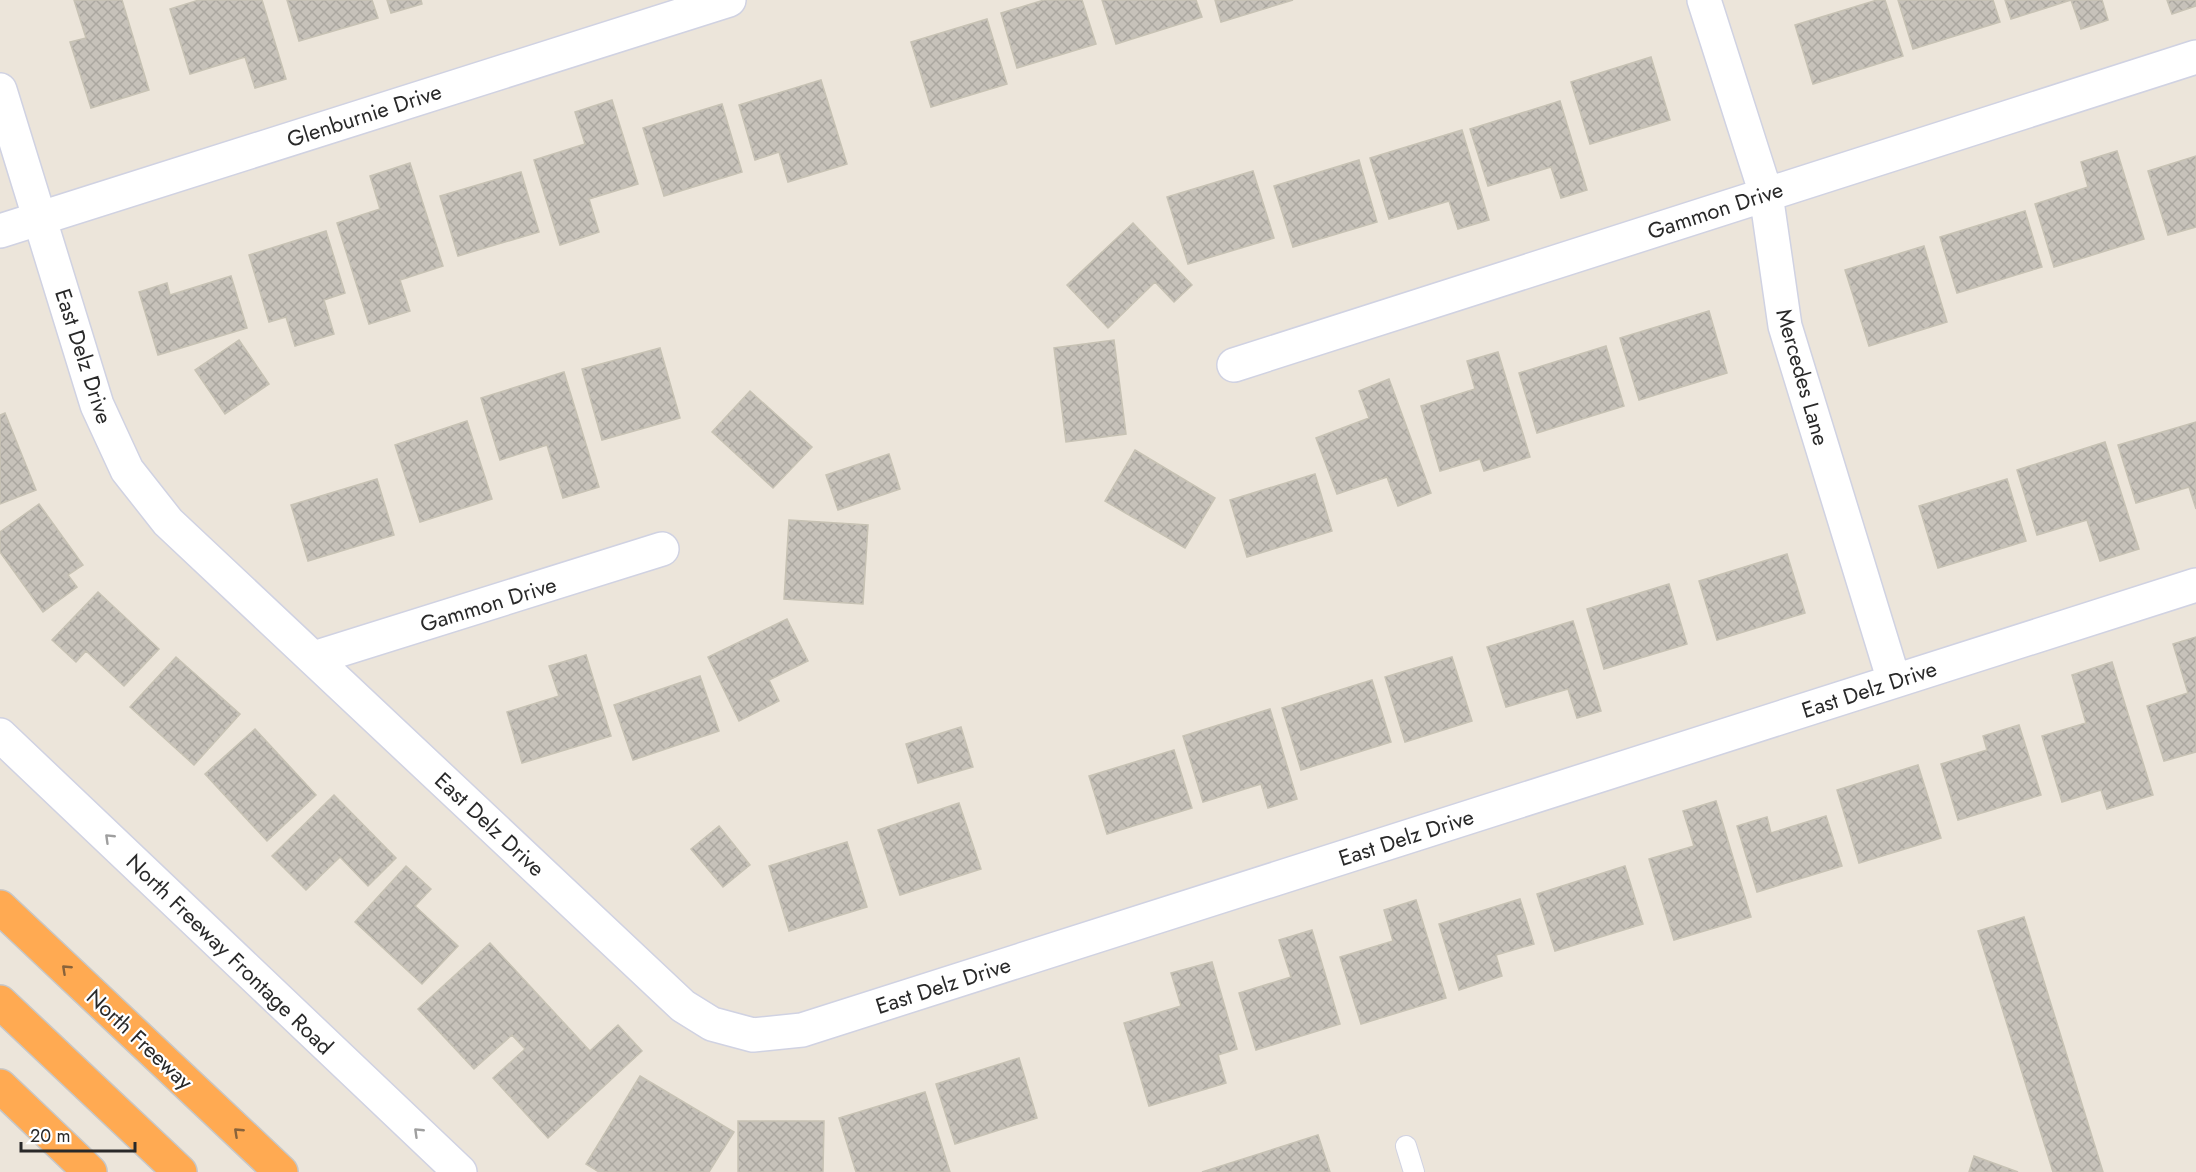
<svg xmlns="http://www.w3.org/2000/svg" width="2196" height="1172" font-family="Jost,sans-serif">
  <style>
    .building { fill: url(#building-cross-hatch); stroke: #c7c2b4; stroke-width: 1.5 }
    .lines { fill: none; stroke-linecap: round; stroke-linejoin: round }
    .service-casing { stroke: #d0d2e2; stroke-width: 22 }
    .minor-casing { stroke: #d0d2e2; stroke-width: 36 }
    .secondary-casing { stroke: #d0d2e2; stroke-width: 36 }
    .motorway-casing { stroke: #c7c7c7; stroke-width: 36 }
    .service { stroke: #fff; stroke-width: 20 }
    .minor { stroke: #fff; stroke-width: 33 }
    .secondary { stroke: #fff; stroke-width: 33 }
    .motorway { stroke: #ffaa52; stroke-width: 33 }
    .oneway { stroke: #9f9f9f }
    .oneway2 { stroke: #89633b }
    .labels { text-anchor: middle; stroke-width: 4.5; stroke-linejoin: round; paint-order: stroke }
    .street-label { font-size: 22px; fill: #292929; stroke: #fff }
  </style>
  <defs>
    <pattern id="building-cross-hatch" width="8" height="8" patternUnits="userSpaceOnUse" patternTransform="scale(1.5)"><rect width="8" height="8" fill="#c7c2ba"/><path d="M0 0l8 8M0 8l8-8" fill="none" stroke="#aba7a0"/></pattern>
  </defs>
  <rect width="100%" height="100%" fill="#ece5da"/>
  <path class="building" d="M74,0H122L149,90L91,108L70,42L86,38Z
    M199,0H262L286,79L255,88L245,57L190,74L170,9Z
    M287,0H372L378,18L299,41Z
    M387,0H421L422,4L391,13Z
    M1044,0H1082L1096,44L1017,68L1001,13Z
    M1102,0H1196L1202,17L1116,44Z
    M1215,0H1293L1221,22Z
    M1877,0H1885L1903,56L1813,84L1795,25Z
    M1898,0H1993L2000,22L1913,49Z
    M2005,0H2102L2108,20L2081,29L2071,0L2011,19Z
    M2167,0H2196V6L2172,14Z
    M987,19L1007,84L931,107L911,42Z
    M1651,57L1670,120L1590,144L1571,82Z
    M821,80L847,164L788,182L779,152L755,160L739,105Z
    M612,100L638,184L589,199L599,232L560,245L534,160L585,144L575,112Z
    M1560,101L1587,190L1561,198L1551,167L1488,186L1470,129Z
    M722,104L742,172L664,196L643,128Z
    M1462,130L1489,220L1458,229L1449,201L1389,219L1370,158Z
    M2117,151L2144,239L2054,267L2035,204L2088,187L2081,162Z
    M2196,156V227L2168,235L2148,171Z
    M1359,160L1377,222L1293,247L1274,186Z
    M410,163L443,266L400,280L410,311L369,324L337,223L380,209L370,176Z
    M1253,171L1274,238L1188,264L1167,197Z
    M521,172L539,232L458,256L440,196Z
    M2025,211L2042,267L1957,293L1940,237Z
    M1133,223L1192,285L1174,302L1155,282L1108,328L1067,285Z
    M326,231L345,293L324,300L334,334L295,346L286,317L269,322L249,255Z
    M1924,246L1947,322L1869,346L1845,270Z
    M231,276L247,328L158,355L139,292L167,283L170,295Z
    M1709,311L1727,373L1639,400L1620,338Z
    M239,340L269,384L225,414L195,370Z
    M1114,340L1126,434L1066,442L1054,348Z
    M1606,346L1624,406L1537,433L1519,373Z
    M660,348L680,418L602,440L582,369Z
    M1498,352L1530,457L1484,471L1480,459L1440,471L1421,406L1475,389L1467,361Z
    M564,372L599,487L563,498L547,445L500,460L481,398Z
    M1389,379L1431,493L1398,506L1387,477L1337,494L1316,438L1369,418L1359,391Z
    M750,391L812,447L773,488L712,432Z
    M5,413L36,490L0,504V415Z
    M467,421L492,499L420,522L395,445Z
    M2196,422V509L2189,487L2136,503L2118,445Z
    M2105,442L2139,549L2100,561L2087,520L2037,535L2017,470Z
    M1135,450L1215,498L1185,548L1105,501Z
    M889,454L900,489L838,510L826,475Z
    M1315,474L1332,531L1247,557L1230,500Z
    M377,479L394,535L308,561L291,505Z
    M2007,479L2026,541L1938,568L1919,506Z
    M39,504L83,565L68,575L77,587L43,612L0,552V532Z
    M789,520L868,525L863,604L784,599Z
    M1787,554L1805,613L1717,640L1699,581Z
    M1669,584L1687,644L1604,669L1587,609Z
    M98,592L159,649L124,686L86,651L76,662L52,640Z
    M787,619L808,661L769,680L779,701L739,721L708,657Z
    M1573,621L1601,711L1577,718L1568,689L1506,707L1487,647Z
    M2196,637V752L2164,761L2147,706L2188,693L2173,644Z
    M586,655L611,736L522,763L507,712L559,696L549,666Z
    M176,657L240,714L194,765L130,707Z
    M1452,657L1472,721L1405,742L1385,677Z
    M2112,662L2153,795L2107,809L2101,790L2062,802L2042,736L2086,723L2072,675Z
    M700,676L719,731L633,760L614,705Z
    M1372,680L1391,742L1301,770L1282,708Z
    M1270,709L1297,799L1268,808L1261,784L1203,802L1183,736Z
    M2019,725L2041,795L1958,820L1941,764L1987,750L1983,736Z
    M961,727L973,767L918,783L906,744Z
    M255,729L316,795L267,841L205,774Z
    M1174,750L1192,808L1107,834L1089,776Z
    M1918,765L1941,838L1859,863L1837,790Z
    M334,795L396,858L368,886L340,857L306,890L272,856Z
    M1716,801L1751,917L1674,940L1649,859L1694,846L1683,811Z
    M959,803L981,869L900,895L878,830Z
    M1826,816L1842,866L1757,892L1737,826L1767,817L1771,833Z
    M719,826L750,865L723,887L691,849Z
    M847,842L867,907L789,931L769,866Z
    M406,866L431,889L415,906L458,946L422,984L355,922Z
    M1625,866L1643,924L1555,951L1537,894Z
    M1520,899L1534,944L1496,955L1502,976L1459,990L1439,924Z
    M1416,900L1446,998L1361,1024L1340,957L1393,941L1384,910Z
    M2024,917L2103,1172H2053L1978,931Z
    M1312,930L1340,1024L1256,1050L1239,993L1291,977L1279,940Z
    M490,943L590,1051L618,1025L642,1051L548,1138L493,1078L525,1049L512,1035L474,1069L418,1009Z
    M1212,962L1237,1049L1218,1055L1226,1083L1149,1106L1124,1023L1181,1006L1171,973Z
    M1019,1058L1037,1118L955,1144L936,1084Z
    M640,1076L734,1132L709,1172H599L586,1164Z
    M925,1092L950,1172H856L839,1118Z
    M738,1121H824L823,1172H738Z
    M1318,1135L1330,1172H1202Z
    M1974,1156L2018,1172H1969Z"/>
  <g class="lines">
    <defs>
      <path id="service" d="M1406,1146L1414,1172"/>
      <path id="minor" d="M1704,0L1766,194L1785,326L1894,681
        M0,90L97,405L127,470L168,522L683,1006L712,1024L753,1035L802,1030L2196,585
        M0,231L729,0
        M1234,365L2196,57
        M314,658L662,549"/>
      <path id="secondary" d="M0,735L460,1172"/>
      <path id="motorway" d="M0,907L281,1172
        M0,1002L180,1172
        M0,1086L90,1172"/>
    </defs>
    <use href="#service" class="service-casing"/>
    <use href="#minor" class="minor-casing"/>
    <use href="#secondary" class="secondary-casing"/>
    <use href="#motorway" class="motorway-casing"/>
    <use href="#service" class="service"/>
    <use href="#minor" class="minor"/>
    <use href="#secondary" class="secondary"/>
    <use href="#motorway" class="motorway"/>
  </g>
  <defs><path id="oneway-chevron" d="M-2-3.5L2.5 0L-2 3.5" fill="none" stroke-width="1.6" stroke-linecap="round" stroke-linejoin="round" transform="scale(1.5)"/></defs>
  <g class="oneway">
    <use href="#oneway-chevron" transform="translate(109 838) rotate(-136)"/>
    <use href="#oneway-chevron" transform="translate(418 1132) rotate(-136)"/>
  </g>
  <g class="oneway2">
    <use href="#oneway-chevron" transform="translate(66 969) rotate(-137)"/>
    <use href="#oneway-chevron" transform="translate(238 1132) rotate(-137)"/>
  </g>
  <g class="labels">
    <g class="street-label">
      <text transform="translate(364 115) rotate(-18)" y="8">Glenburnie Drive</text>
      <text transform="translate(1715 210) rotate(-18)" y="8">Gammon Drive</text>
      <text transform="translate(84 356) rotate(72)" y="8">East Delz Drive</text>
      <text transform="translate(1803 377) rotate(74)" y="8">Mercedes Lane</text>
      <text transform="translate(488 604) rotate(-17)" y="8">Gammon Drive</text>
      <text transform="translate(1869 689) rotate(-18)" y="8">East Delz Drive</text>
      <text transform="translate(490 824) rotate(43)" y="8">East Delz Drive</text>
      <text transform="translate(1406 837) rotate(-18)" y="8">East Delz Drive</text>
      <text transform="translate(230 954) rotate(44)" y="8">North Freeway Frontage Road</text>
      <text transform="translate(943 985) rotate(-18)" y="8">East Delz Drive</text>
      <text transform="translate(140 1039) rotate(43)" y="8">North Freeway</text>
    </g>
  </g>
  <path d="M21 1142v9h114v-9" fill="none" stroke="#292929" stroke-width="3"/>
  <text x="30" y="1142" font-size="18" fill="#292929" stroke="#ffffff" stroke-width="4.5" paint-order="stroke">20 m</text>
</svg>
